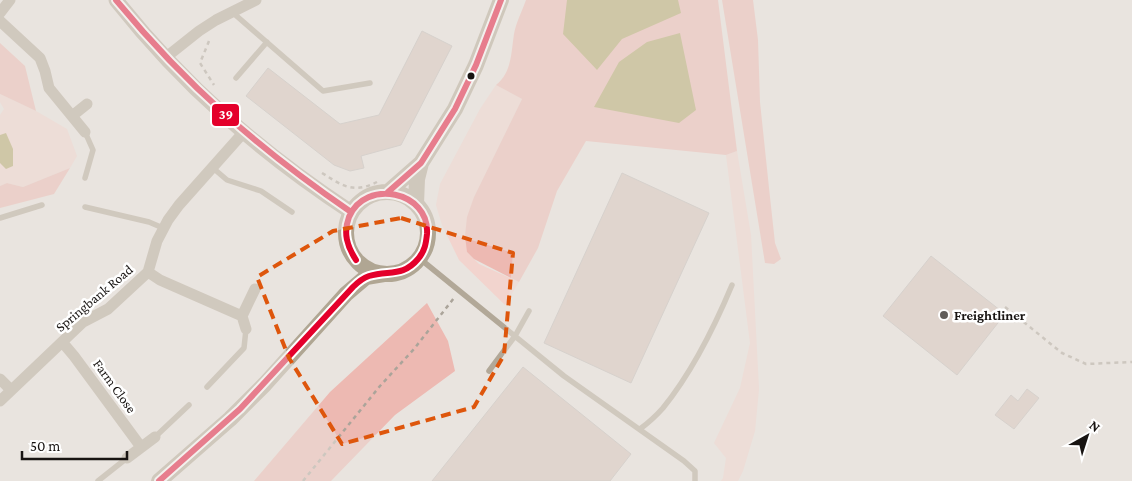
<svg xmlns="http://www.w3.org/2000/svg" width="1132" height="481" font-family="'Crimson Pro',serif">
  <style>
    .green { fill: #f2d4ce }
    .forest { fill: #edb9b2 }
    .water { fill: #b0a464 }
    .building { fill: #d5c3ba; stroke: #bfbab7 }
    .lines { fill: none; stroke-linecap: round; stroke-linejoin: round }
    .path { stroke: #aba49a; stroke-width: 2.5; stroke-dasharray: 4 4; stroke-linecap: butt }
    .service { stroke: #b2a898; stroke-width: 5.5 }
    .minor { stroke: #b2a898; stroke-width: 11 }
    .tertiary { stroke: #b2a898; stroke-width: 15 }
    .secondary { stroke: #b0a693; stroke-width: 16 }
    .bus-1-casing { stroke: #fff; stroke-width: 10 }
    .bus-1 { stroke: #e4002b; stroke-width: 6 }
    .marked { fill: none; stroke: #de560c; stroke-width: 4; stroke-dasharray: 10 6; stroke-linejoin: round }
    .bus-dot { fill: #181412; stroke: #fff; stroke-width: 2 }
    .poi-dot { fill: #615d5a; stroke: #fff; stroke-width: 2 }
    .labels { text-anchor: middle; stroke-width: 5; stroke-linejoin: round; paint-order: stroke }
    .street-label { font-size: 14px; fill: #181412; stroke: #fff }
    .poi-label { font-size: 14px; font-weight: bold; fill: #181412; stroke: #fff; text-anchor: start }
    .line-badge { stroke: #fff; stroke-width: 2 }
    .badge-label { font-size: 14px; text-anchor: middle; font-weight: bold; fill: #fff }
  </style>
  <rect width="100%" height="100%" fill="#e9e4df"/>
  <path class="green" d="M496,85L522,99L474,197L467,252L479,264L519,282L505,305L459,260L442,225L436,205L440,184L480,109Z
    M0,94L36,111L67,129L77,156L70,168L23,187L7,183L0,186V115L4,109L0,102Z
    M737,151L751,235L759,389L755,431L743,471L738,481H721L723,478L726,458L714,443L740,388L750,343L726,155Z"/>
  <path class="forest" d="M526,0H718L737,151L726,155L586,141L557,191L538,248L519,282L474,259L467,252L465,236L467,217L474,197L522,99L496,85C512,72 511,53 514,34C516,23 522,11 526,0Z
    M722,0H753L758,40L760,102L769,188L775,243L781,259L774,264L765,263Z
    M0,43L25,66L36,111L0,94Z
    M70,168L54,194L0,208V186L7,183L23,187Z
    M427,303L448,341L455,371L395,415L331,481H254L330,392Z"/>
  <path class="water" d="M567,0H678L681,13L622,39L597,70L563,34Z
    M680,33L696,110L679,123L594,107L619,62L647,42Z
    M6,133L13,149V166L6,169L0,163V135Z"/>
  <path class="building" d="M422,31L452,46L401,145L361,156L364,168L350,171L334,165L246,96L268,68L340,124L379,115Z
    M622,173L709,213L631,383L544,343Z
    M931,256L1005,314L957,375L883,316Z
    M523,367L631,454L610,481H432Z
    M1027,389L1039,398L1014,429L995,415L1011,395L1018,401Z"/>
  <g class="lines">
    <path class="path" d="M209,41L200,63L214,85
      M322,173C343,186 353,194 377,182
      M1005,307L1062,353L1086,364L1132,362
      M303,481L380,386L414,349L454,298"/>
    <path class="service" d="M232,12L323,91L370,83
      M236,78L267,42
      M213,168L227,180L261,191L292,212
      M85,178L93,150L85,132
      M85,207L149,222L163,228
      M0,218L42,205
      M419,258L564,376L684,461L695,471V481
      M489,371L515,336L529,311
      M207,387L244,348L246,329
      M640,429C648,423 656,416 663,408C693,371 714,328 732,285
      M155,437L189,405
      M98,481L127,458"/>
    <path class="minor" d="M0,13L10,0
      M0,21L40,58L45,71L49,88L85,132
      M165,58L199,31L216,20L256,0
      M72,116L87,104
      M148,272L160,280L242,316
      M246,329L242,316L255,289
      M63,343L74,356L141,447
      M0,379L11,390
      M0,401L83,322L108,309L148,272L157,241L168,220L179,205L243,133
      M127,458L155,437"/>
    <path class="tertiary" d="M116,0C184,86 260,152 351,212"/>
    <path class="secondary" d="M388,192L421,163L455,109L476,65L501,0
      M346 233a41 41 0 1 1 82 0a41 41 0 1 1-82 0Z
      M416,204L417,179L421,163
      M159,481L230,419L265,384L346,294L366,277L384,274"/>
    <defs>
      <path id="bus-1" d="M116,0C187,86 259,149 351,212
        M388,192L421,163L455,109L476,65L501,0
        M159,481L240,409L353,287C358,282 363,278 369,276C389,270 403,277 418,259C425,251 426,243 427,234C430,191 365,178 349,217C343,233 347,246 356,260"/>
    </defs>
    <use href="#bus-1" class="bus-1-casing"/>
    <use href="#bus-1" class="bus-1"/>
  </g>
  <path d="M0 0H1132V481H0ZM401,218L513,253L504,355L474,407L342,444L289,358L257,277L333,231Z" fill="#e9e4df" fill-opacity=".55" fill-rule="evenodd"/>
  <path class="marked" d="M401,218L513,253L504,355L474,407L342,444L289,358L257,277L333,231Z"/>
  <circle class="bus-dot" cx="471" cy="76" r="4.5"/>
  <circle class="poi-dot" cx="944" cy="315" r="5"/>
  <g class="labels">
    <g class="street-label">
      <text transform="translate(94 298) rotate(-40)" y="5">Springbank Road</text>
      <text transform="translate(115 386) rotate(54)" y="5">Farm Close</text>
    </g>
    <g class="poi-label">
      <text x="954" y="320">Freightliner</text>
    </g>
  </g>
  <rect class="line-badge" x="211" y="103" width="29" height="24" rx="5" fill="#e4002b"/>
  <g class="badge-label">
    <text x="226" y="119">39</text>
  </g>
  <g transform="translate(1087 436) rotate(39)" stroke="#ffffff" stroke-width="4" paint-order="stroke">
  <path d="M0-4L9 19L0 12L-9 19Z" fill="#181412"/>
  <text y="-8" font-size="14" font-weight="bold" text-anchor="middle" fill="#181412">N</text>
  </g>
  <path d="M22 451v8h105v-8" fill="none" stroke="#181412" stroke-width="2.5"/>
  <text x="30" y="451" font-size="15" fill="#181412" stroke="#ffffff" stroke-width="4" paint-order="stroke">50 m</text>
</svg>
